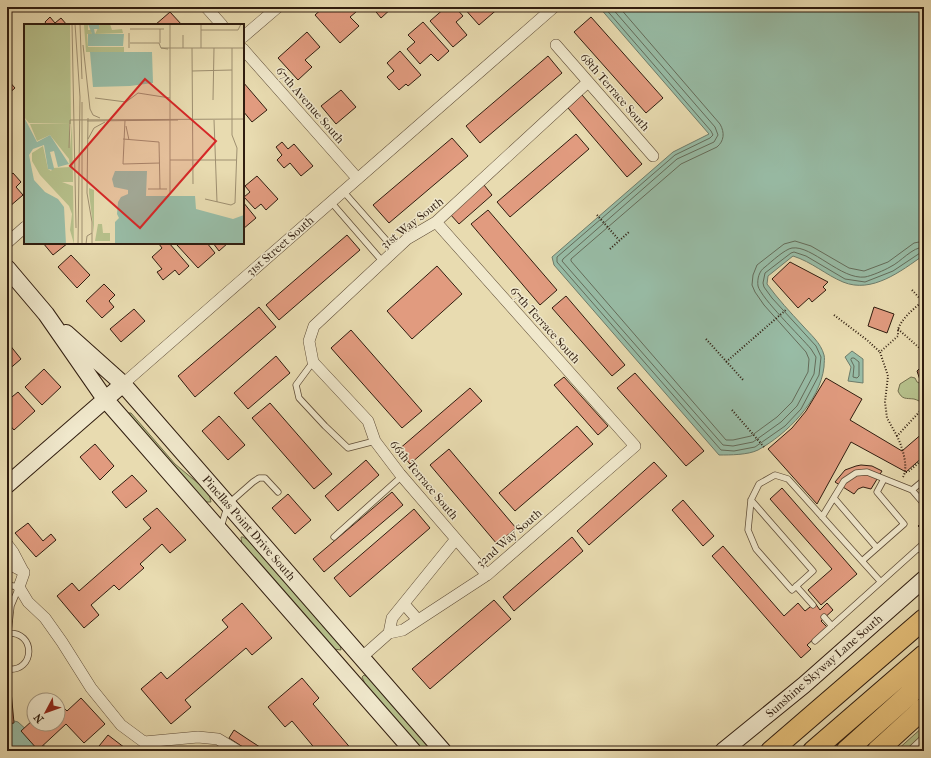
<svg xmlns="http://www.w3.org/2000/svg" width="931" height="758" font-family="'IM FELL French Canon',serif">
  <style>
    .green { fill: #b6c08b; stroke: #736e4d }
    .water { fill: #98bca6; stroke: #6e7c6a }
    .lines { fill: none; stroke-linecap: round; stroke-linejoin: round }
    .shore { stroke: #646c5a; stroke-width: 1 }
    .building { fill: #e19b7f; stroke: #301d0f }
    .lane-casing { stroke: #5e4c37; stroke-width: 7 }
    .street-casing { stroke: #5e4c37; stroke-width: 12 }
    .secondary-casing { stroke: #301d0f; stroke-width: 18 }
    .highway-casing { stroke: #301d0f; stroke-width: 22 }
    .path { stroke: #301d0f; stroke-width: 2; stroke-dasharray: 1 2; stroke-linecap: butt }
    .lane { stroke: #f0e8cc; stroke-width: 5.5 }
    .street { stroke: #f0e8cc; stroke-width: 11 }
    .secondary { stroke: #f0e8cc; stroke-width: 16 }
    .highway { stroke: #e4be78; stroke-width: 20 }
    .labels { text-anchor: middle; stroke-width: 3; stroke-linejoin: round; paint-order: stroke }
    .street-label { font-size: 12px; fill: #301d0f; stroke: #f0e8cc }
    .inset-road { fill: none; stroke: #9e8f70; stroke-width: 1 }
    .view { fill: #d62828; fill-opacity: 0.15; stroke: #d62828; stroke-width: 2 }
    .inset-edge { fill: none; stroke: #301d0f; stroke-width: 2 }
  </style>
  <rect width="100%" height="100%" fill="#e8dbb0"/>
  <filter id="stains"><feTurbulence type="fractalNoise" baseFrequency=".005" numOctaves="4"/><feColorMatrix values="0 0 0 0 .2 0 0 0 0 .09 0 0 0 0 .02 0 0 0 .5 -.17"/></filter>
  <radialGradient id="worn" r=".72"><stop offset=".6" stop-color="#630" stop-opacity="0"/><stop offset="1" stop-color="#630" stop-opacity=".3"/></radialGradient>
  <path class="green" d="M911,377L915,378L917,382L924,385V403C920,402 918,400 914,399C906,398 902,400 898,391L900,384Z
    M128,413H131L175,464L205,489L209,494L211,502H207L201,498L128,415Z
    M241,537H243L248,540L340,644L341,650L334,649L242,545Z
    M364,675L373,680L426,742L429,751H422L367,688L362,677Z
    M924,726V751H896Z"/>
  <path class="water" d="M599,7H924V255C901,271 872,294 843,282C826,275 812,262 793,256L768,276L767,284C778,299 790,312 803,326C810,334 821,343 824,355C825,358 824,363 824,367C820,401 787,434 758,450C748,455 730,455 719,455L554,265L552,257L673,152L709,134Z
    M852,351L863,359V383L848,381L851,367L845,357Z
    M7,719L18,722L50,751H7Z"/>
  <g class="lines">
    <path class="shore" d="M604,7L711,131L713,135L710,138L675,155L557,257V262L721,450L734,451L755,447L785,426L801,409L819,375L821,357L816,346L772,298L764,287L763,283L765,273L791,253L794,252L806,256L845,279L865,282L893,271L920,253L924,252
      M611,7L715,127L718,135L714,142L677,159L563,259L562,261L723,445L733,446L753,442L781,422L797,406L814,374L816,357L811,349C801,337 761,298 758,286C757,279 759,271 765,267C771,262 785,249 792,248C812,245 841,280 865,277C871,276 885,270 890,267C901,262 912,247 924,247
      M619,7L720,124C725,133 724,141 717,147L681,164L571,259V261L726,440H733L751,436L777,417L792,402L808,372L809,359L806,352L764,305L755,292L752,285L753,275L757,265L784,244L795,241L811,246L849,268L864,271L888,262L914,243L924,241
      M852,358H854L859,362V376L857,378L853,377L854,366L851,360Z"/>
  </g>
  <path class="building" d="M324,7H352L356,12L350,17L359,26L340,43L315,15Z
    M372,7H393L381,18Z
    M446,7H455L463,16L456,22L467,35L453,47L430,21Z
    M463,7H500L479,25Z
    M170,12L182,25H155Z
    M50,17L55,23L61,18L67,25H47L45,22Z
    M591,17L663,98L646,113L574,32Z
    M423,22L449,51L438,61L431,54L420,64L407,49L415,42L408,35Z
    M307,32L320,47L305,60L312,67L298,80L278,58Z
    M400,51L421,75L408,86L406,84L399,90L387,77L394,71L387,63Z
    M548,56L562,73L480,143L466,126Z
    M7,79L15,88L7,95Z
    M243,82L267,110L252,122L243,111Z
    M341,90L356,107L336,124L321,106Z
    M582,95L642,164L627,177L568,108Z
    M576,134L589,149L510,217L497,202Z
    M452,138L468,156L389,223L373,205Z
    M282,142L288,149L294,144L313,166L301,176L290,163L284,168L277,160L282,155L276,147Z
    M13,173L21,182L16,187L23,195L9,207L7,206V178Z
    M257,176L278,199L266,210L261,204L255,209L244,197L250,192L245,186Z
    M484,185L492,195L459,224L450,214Z
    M243,202L256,218L243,229Z
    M488,210L557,290L540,305L471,224Z
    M347,235L360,250L279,320L266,305Z
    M43,243H68L53,255Z
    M161,243H169L189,266L179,275L175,270L163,280L157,272L162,269L152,257L162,248L159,244Z
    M179,243H207L215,253L198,268L177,245Z
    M213,243H228L219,251Z
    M71,255L90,275L77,288L58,267Z
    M790,262L828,282L823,287L826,290L812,302L809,298L798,308L772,279Z
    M437,266L462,294L412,339L387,311Z
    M104,284L115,295L109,301L114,307L102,318L86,301Z
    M566,296L625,365L612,376L552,308Z
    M259,307L276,327L195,397L178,376Z
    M874,307L894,314L887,333L868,326Z
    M134,309L145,321L121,342L110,329Z
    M351,330L422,411L402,428L331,348Z
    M9,344L21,359L7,371V346Z
    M276,356L290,373L248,409L234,393Z
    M921,367L924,368V383L920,380L917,371Z
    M44,369L61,387L42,405L25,387Z
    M635,373L704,451L686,466L617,388Z
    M564,377L608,426L598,435L554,385Z
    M826,378L862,399L850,420L902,451L924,432V456L906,472L851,442L817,504L768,449L792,428L806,411Z
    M470,388L482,401L410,464L398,450Z
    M18,392L35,411L14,430L7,422V401Z
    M270,403L332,474L314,489L252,418Z
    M219,416L245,445L228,460L202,431Z
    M577,426L593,444L515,511L499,493Z
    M95,444L114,466L100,480L80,457Z
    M449,449L516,528L497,544L430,465Z
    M366,460L379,475L338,511L325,496Z
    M654,462L667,476L589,545L577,531Z
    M861,465L872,466L882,471L871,489L863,487L858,489L854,494L835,482L845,470L856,466Z
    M132,475L147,491L126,508L112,492Z
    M782,488L857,574L821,605L808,590L832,569L770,499Z
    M392,492L403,505L324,572L313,559Z
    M288,494L311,520L295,534L272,508Z
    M683,500L714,536L703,546L672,510Z
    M157,508L186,540L170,553L162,544L140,564L144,568L119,590L114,585L91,605L99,615L84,628L57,596L72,583L79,591L151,528L143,519Z
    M414,509L430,528L350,597L334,578Z
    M923,521L924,530L923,531L918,526Z
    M28,523L43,541L51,534L56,540L36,557L15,533Z
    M572,537L583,551L514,611L503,597Z
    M723,546L784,616L798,603L805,611L815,603L820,610L827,603L833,610L821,621L827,627L807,645L811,649L801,658L712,556Z
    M494,600L511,619L430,689L412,669Z
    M242,603L272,638L252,655L246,648L185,700L191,707L171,724L141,689L161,672L167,679L228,627L222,620Z
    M302,678L319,698L313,704L353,751H317L292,721L285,727L268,707Z
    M7,691H11L14,723L7,724Z
    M81,698L105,724L84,743L66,724L38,750L21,731L34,719V724H58V702L67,711Z
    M234,730L249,740L266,751H249L229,738Z
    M108,735L129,751H95Z"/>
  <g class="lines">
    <defs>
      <path id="lane" d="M343,191L395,250
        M331,202L383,262
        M313,362L296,385L299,398L325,426L348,448L375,441
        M912,490L924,480
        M834,498L877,548
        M751,500L813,571L792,590L756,549L748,530L751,500L759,484L775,475L788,479L880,581
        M822,517L844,481L856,473L867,472L912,490L924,504
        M221,527L228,504L253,482L259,478H265L278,492
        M334,537L402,476
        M919,548L924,554
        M862,561L904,524L877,492L884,479
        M7,585L19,587L11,606L8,633
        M796,586L813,605
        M824,617L832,626
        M7,633C37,631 35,673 7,669
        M815,641L924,543
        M909,751L924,737"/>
      <path id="street" d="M206,7L222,25
        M7,8L8,7
        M243,37L278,7
        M556,45L653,156
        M243,49L357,178
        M7,243L25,227
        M123,384L554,7
        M7,544L13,552L24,573L19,587L28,602L45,618L62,642L91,688L121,725L144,742L198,737L218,739L238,751
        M7,563L24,572
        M487,575L400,474L375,441L368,421L313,362L309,341L314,326L407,239L436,222L588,82
        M404,604L418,620
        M389,633L392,618L456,539
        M362,657L389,633L403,630L487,575L635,446L436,222"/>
      <path id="secondary" d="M7,268L46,314L105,399L413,751
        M66,333L123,384L443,751
        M7,485L123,384
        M723,751L804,685L924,579"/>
      <path id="highway" d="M771,751L924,619
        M813,751L924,655
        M846,751L924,681
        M877,751L924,708"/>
    </defs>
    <use href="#lane" class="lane-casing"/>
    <use href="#street" class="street-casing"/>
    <use href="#secondary" class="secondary-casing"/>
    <use href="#highway" class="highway-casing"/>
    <path class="path" d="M597,215L619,240
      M610,249L629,232
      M912,290L923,302
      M834,315L867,340L880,352
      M898,329L924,352
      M706,339L744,381
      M726,362L787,309
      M732,410L764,447
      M897,436L887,418L885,402L888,376L880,352L898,336C898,334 898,332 898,330C900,320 916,306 924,301
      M906,472H908L924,458
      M903,477C909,467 902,446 897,436L924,407"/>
    <use href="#lane" class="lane"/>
    <use href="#street" class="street"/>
    <use href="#secondary" class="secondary"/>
    <use href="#highway" class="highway"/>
  </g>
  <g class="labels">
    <g class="street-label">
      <text transform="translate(615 92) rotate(49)" y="4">68th Terrace South</text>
      <text transform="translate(310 105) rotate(49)" y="4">67th Avenue South</text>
      <text transform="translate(412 223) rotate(-38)" y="4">31st Way South</text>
      <text transform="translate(280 246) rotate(-41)" y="4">31st Street South</text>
      <text transform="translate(545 325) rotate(48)" y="4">67th Terrace South</text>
      <text transform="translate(424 480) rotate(50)" y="4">66th Terrace South</text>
      <text transform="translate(249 528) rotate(49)" y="4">Pinellas Point Drive South</text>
      <text transform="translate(509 538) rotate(-41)" y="4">32nd Way South</text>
      <text transform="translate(824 666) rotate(-41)" y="4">Sunshine Skyway Lane South</text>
    </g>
  </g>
  <g transform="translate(24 24)">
    <rect width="220" height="220" fill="#e8dbb0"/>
    <path d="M0,0H46L47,100L5,99L0,93ZM64,0V6H67L68,10H63L64,23H100V28H62L60,1ZM76,0H86L88,6L98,5L99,9L71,10ZM48,99L49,158H38L49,162L50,220L46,206L48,190L45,182L16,151L8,137V129L19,122L24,145L27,147L29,144L46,143L45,135L26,111L13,117L6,100H45L46,125ZM65,164L70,166V209L65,169ZM74,200H78L79,209H86V217H71Z" fill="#b6c08b"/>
    <path d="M64,0H75V5H70L71,10H100L99,22H64V10H68ZM66,28H128L129,59L106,62L69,63ZM0,93L13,118L26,111L45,140L34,143L30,127L26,128L30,144L29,146L24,145L20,121L9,125L5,131L10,156L21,168L34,175L40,183L42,220H0ZM91,147H123L122,172H171L172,185L209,195L220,191V220H91V198L95,194L93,190L94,178L97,173L104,170V166L90,163L88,155Z" fill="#98bca6"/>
    <path class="inset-road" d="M48,0L52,204M51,0L56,73L54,220M56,0L58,55M146,0V169M177,0V24M106,5H140M136,5V19M177,6H214L217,0M159,11V24M106,19H135L137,24M59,21L66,85L69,91L76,94M105,24V9M168,24L169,160M144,25L137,24H220M168,47L208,46M71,74L102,78L114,69L146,74M189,76L190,24M64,94L63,169L68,198V220M101,96L99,140L136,139M190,96L193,178M63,97L154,96M102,102L105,116M64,115L70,104L81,98M99,115L135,118L136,165M45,124L46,96L220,95M146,136H212M124,165H143M181,175L207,181L211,179L213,124L208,111V24M58,220V78M62,220L63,212L68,209"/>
    <path class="view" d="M121,55L192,117L116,204L46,142Z"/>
    <rect width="220" height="220" class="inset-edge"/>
  </g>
  <rect width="931" height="758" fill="none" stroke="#e8dbb0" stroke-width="24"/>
  <rect x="8" y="8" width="915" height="742" fill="none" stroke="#301d0f" stroke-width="2"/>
  <rect x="12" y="12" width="907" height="734" fill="none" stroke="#301d0f"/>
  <g transform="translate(46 712) rotate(229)"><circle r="19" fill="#f0e8cc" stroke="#a39780"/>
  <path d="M0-3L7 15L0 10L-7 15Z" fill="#8f2418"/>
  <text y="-6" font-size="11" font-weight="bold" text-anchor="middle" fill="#301d0f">N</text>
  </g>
  <rect width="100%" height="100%" filter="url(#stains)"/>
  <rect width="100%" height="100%" fill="url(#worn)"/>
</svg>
